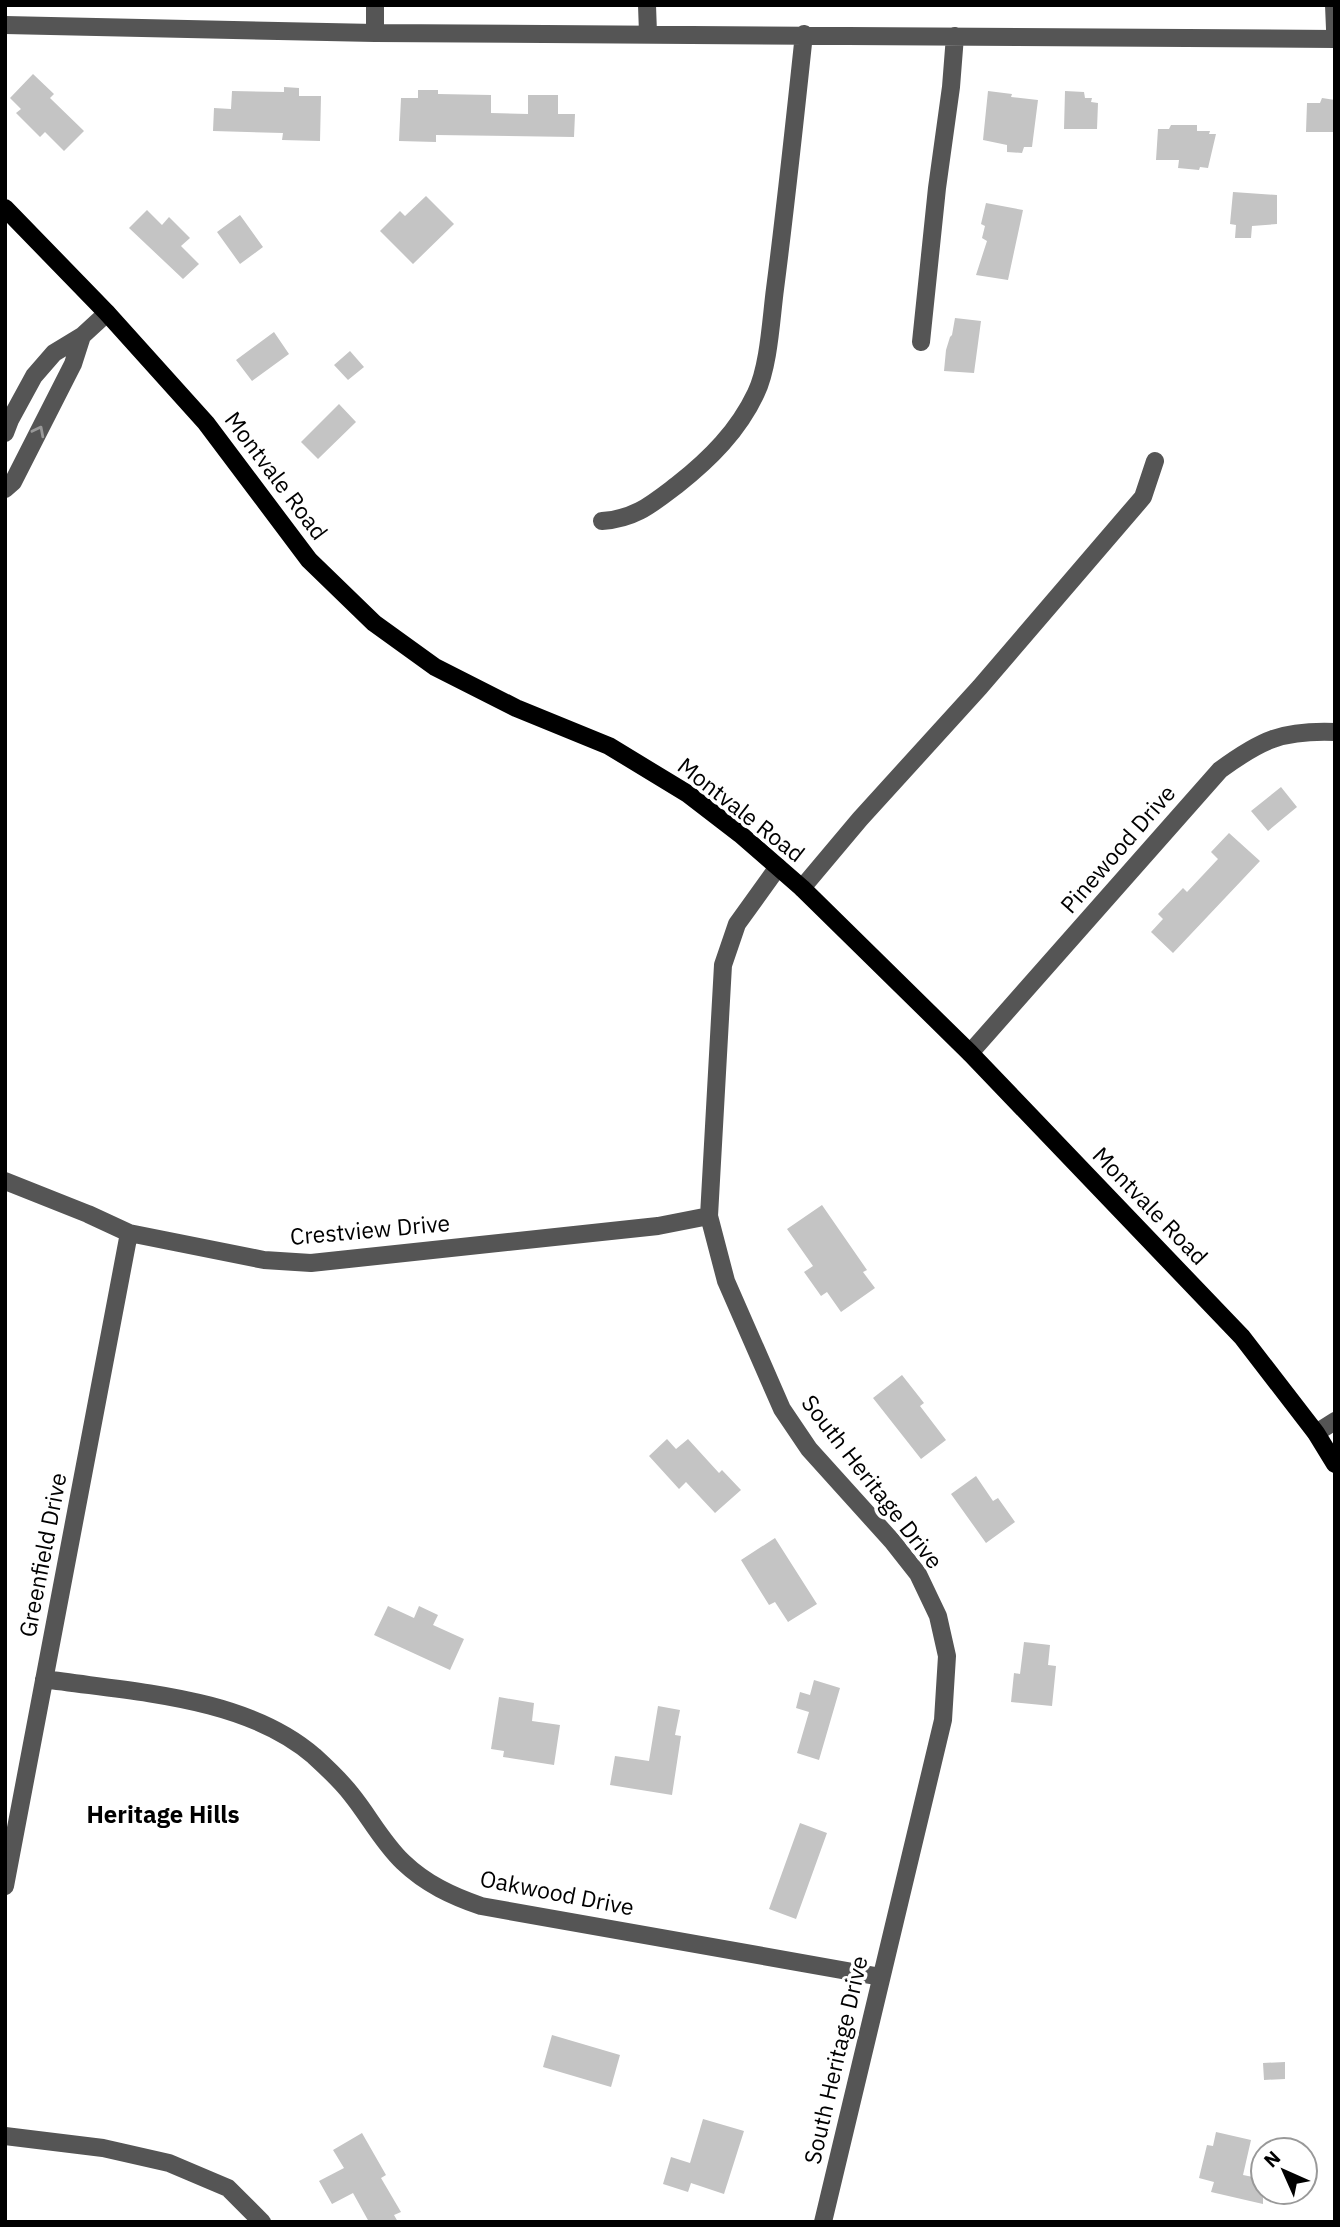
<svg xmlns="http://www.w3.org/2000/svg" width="1340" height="2227" font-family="'IBM Plex Sans',sans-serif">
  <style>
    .building { fill: #c4c4c4 }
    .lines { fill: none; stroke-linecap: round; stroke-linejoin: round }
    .minor { stroke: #555; stroke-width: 18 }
    .major { stroke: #000; stroke-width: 18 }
    .oneway { stroke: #999 }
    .labels { text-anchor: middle; stroke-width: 7; stroke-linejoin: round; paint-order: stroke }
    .street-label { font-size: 23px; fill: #000; stroke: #fff }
    .neighbourhood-label { font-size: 24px; font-weight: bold; fill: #000; stroke: #fff }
  </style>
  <rect width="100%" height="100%" fill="#fff"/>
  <path class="building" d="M33,74L54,94L50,98L84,131L64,151L45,132L40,137L16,113L21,109L10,98Z
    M284,87L299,88V96H321L320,141L282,140L283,133L213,131L214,108L231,109L232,91L284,92Z
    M418,90H438V94L491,95V113L528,114V95H558V114H575L574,137L436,135V142L399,141L401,98H418Z
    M988,91L1012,94L1011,97L1038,100L1032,147H1024L1022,153L1007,152V145L983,140Z
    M1065,91L1084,92L1085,98H1092L1091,102L1098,103L1097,129H1064Z
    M1322,98L1335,100V132H1306L1307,103H1320Z
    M1171,125H1197V131H1210L1209,134H1216L1208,168L1200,167L1199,170L1178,168L1179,160H1156L1158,129H1169Z
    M1233,192L1277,195V224L1252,226L1251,238H1235L1236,225L1230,224Z
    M426,196L454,224L413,264L380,231L400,211L405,216Z
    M986,203L1023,210L1008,280L976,275L987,241L982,238L985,226L981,224Z
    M147,210L162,225L169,217L190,238L181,246L199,264L183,279L129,228Z
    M240,215L263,247L240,264L217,232Z
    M955,318L981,321L974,373L944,371L946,350L950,337L952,335Z
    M274,332L289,354L252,381L236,360Z
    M350,351L364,367L348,380L334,365Z
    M339,404L356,422L318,459L301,442Z
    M1281,787L1297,807L1268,831L1251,811Z
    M1229,833L1260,861L1173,953L1151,932L1163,919L1158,914L1183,888L1187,892L1218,859L1211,852Z
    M822,1205L867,1270L863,1272L875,1288L841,1312L827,1292L821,1296L804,1272L813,1266L787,1229Z
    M902,1375L924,1403L920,1406L946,1440L921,1459L873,1398Z
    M667,1439L676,1449L688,1439L719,1473L722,1470L741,1490L715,1513L686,1482L679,1489L649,1456Z
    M976,1476L993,1501L998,1498L1015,1522L986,1543L951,1494Z
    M775,1538L817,1604L788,1622L775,1602L769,1605L741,1560Z
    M388,1606L414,1618L419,1606L438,1615L433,1625L464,1639L450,1670L374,1635Z
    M1024,1642L1050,1645L1048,1665L1056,1666L1052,1706L1011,1702L1014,1673L1020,1674Z
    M814,1680L840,1688L819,1760L797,1753L809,1712L796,1708L800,1692L810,1695Z
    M499,1697L534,1703L532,1721L560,1725L554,1765L503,1757L504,1751L491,1749Z
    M658,1706L680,1710L675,1735L681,1736L672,1795L610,1785L615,1756L649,1761Z
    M800,1823L827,1833L796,1919L769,1909Z
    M552,2035L620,2055L611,2087L543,2067Z
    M1285,2062V2079L1264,2080L1263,2063Z
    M703,2119L744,2131L724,2194L691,2183L688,2192L663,2184L671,2157L690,2163Z
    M1216,2132L1251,2140L1243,2175L1263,2179V2204L1211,2192L1214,2182L1199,2178L1207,2145L1213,2146Z
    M362,2133L386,2175L381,2178L401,2212L394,2215L398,2222H369L353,2193L332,2204L319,2181L344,2168L333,2150Z"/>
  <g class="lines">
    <path class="minor" d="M647,5L648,33
      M1334,5L1335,29
      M5,25L375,33L1335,39
      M375,33V5
      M921,342L937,188L951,87L955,36
      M5,433L10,420L34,376L54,353L82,336L107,313
      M5,489L13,482L73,364L82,336
      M602,521C635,519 652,504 677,485C710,459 738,431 756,393C769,366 771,319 775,289C786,204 795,119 804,34
      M778,867L737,924L723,965L709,1216L726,1281L782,1409L809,1449L892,1541L918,1574L938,1616L947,1656L943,1720L823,2222
      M802,888L860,819L980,687L1143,497L1155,461
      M970,1053L1220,770C1261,740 1282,730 1335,732
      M5,1181L88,1214L129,1233L264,1260L311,1263L658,1226L709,1216
      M1316,1433L1335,1421
      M44,1679C131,1692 245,1696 314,1756C326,1767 341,1781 351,1794C369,1816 382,1842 403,1862C426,1884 452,1896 481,1906L881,1977
      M5,1886L129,1233
      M5,2136L103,2148L169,2163L228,2188L262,2222"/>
    <path class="major" d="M5,208L107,313L206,423L309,560L374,623L435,667L516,708L609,746L688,794L740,834L802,888L970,1053L1242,1337L1316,1433L1335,1464"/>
  </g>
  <defs><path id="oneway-chevron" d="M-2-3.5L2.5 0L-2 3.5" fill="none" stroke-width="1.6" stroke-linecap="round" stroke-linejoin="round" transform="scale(1.75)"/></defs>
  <use class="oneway" href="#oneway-chevron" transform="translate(39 431) rotate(-63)"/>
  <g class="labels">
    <g class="street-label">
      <text transform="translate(276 476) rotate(53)" y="8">Montvale Road</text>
      <text transform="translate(741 810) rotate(38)" y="8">Montvale Road</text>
      <text transform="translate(1118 849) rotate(-49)" y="8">Pinewood Drive</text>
      <text transform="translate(1150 1206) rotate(46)" y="8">Montvale Road</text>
      <text transform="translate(370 1230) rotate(-5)" y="8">Crestview Drive</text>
      <text transform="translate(872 1482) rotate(52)" y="8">South Heritage Drive</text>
      <text transform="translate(43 1555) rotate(-79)" y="8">Greenfield Drive</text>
      <text transform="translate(557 1893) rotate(11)" y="8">Oakwood Drive</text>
      <text transform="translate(836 2060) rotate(-77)" y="8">South Heritage Drive</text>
    </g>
    <g class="neighbourhood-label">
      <text x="163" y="1823">Heritage Hills</text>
    </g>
  </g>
  <rect width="1340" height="2227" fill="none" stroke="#000000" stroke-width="14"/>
  <g transform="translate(1284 2171) rotate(315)"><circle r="33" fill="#ffffff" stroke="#999999" stroke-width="2"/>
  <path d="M0-5L12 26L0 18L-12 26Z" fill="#000000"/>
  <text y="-10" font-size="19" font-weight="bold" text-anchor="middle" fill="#000000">N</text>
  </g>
</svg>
